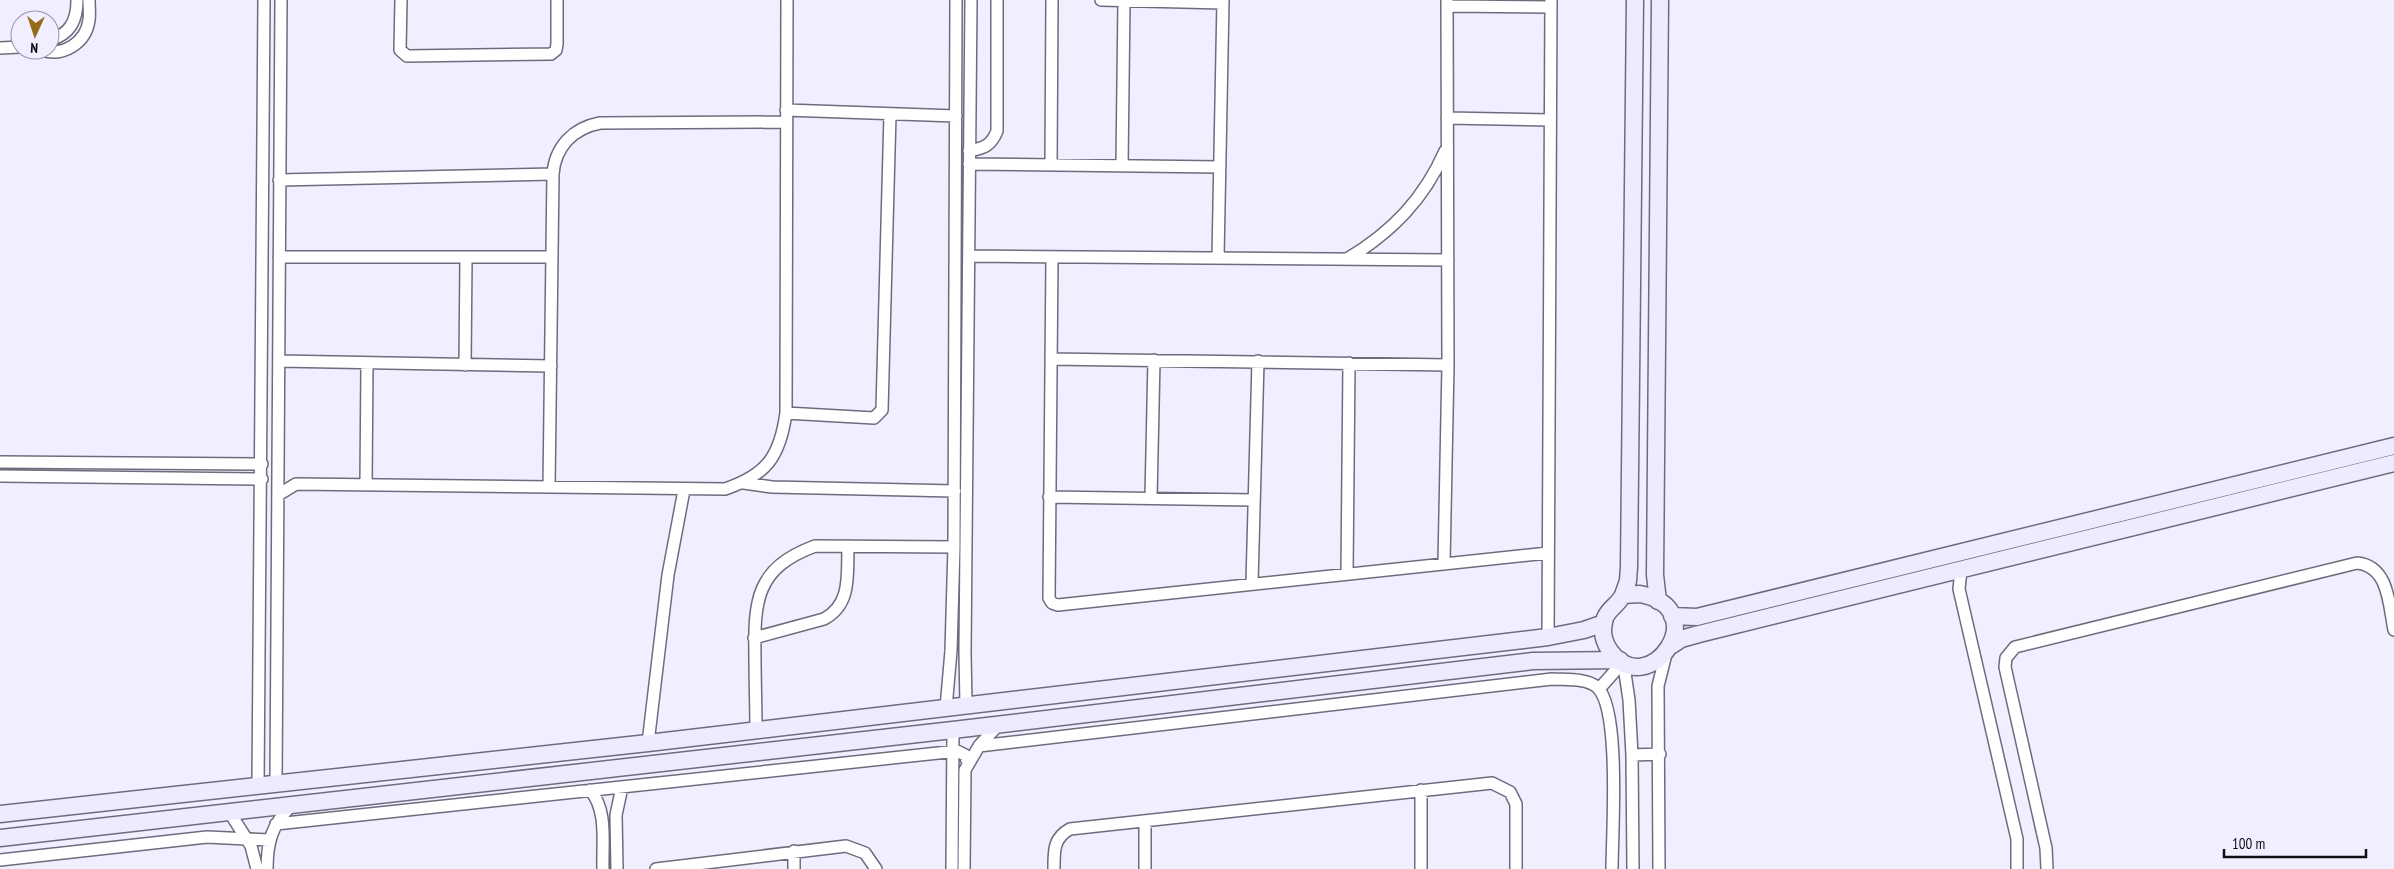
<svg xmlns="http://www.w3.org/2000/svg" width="2394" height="869" font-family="'PT Sans Narrow',sans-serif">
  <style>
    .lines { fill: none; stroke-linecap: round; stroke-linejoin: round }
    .street-casing { stroke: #6e6c7c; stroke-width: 14 }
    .secondary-casing { stroke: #6e6c7c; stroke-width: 19 }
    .street { stroke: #fff; stroke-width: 11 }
    .secondary { stroke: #eeebff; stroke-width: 16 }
  </style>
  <rect width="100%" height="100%" fill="#f1efff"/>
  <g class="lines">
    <defs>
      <path id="street" d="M401,0L400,50L407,56L551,54L556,50L557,44V0
        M1101,0L1223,3
        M1447,6L1551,7
        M50,40C70,34 77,21 77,0
        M0,48L20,47
        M42,50C63,57 86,43 89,20C90,14 89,7 89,0
        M786,110L956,116
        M1447,118L1550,120
        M969,151C984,148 991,146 997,131V0
        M969,164L1220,167
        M1051,164L1052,0
        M1122,165L1124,1
        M279,180L553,174
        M969,256L1448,260
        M279,257H552
        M1052,257L1049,598L1052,603L1058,605L1548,553
        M1218,258L1223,0
        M1347,259C1392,232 1424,199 1445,151
        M1051,359L1448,365
        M279,361L551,366
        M465,365L466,258
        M786,413L874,418L882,410L890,114
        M0,462L262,464
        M0,476L262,479
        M744,483L772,487L955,491
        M366,485L367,363
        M549,487L553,174C555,147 573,128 600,123L786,122
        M278,495L296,484L725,489C767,475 780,456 786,413L787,0
        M1049,497L1254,500
        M1151,498L1154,360
        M1444,563L1448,365L1447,0
        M1961,570L1959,589L2017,839V869
        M1347,573L1349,363
        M1252,583L1258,361
        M1548,637L1551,0
        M754,638L824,619C852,604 847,574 848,546
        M1626,663L1625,673L1629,700L1632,755L1633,869
        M1599,689L1623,662
        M966,706L965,652L971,0
        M946,708L951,651L954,547L956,0
        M756,730C756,706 755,681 755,657C754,600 756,568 815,546L954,547
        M648,743L668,575L684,490
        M979,746L1552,679C1566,680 1586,678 1597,687C1621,708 1612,835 1612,869
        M1632,755L1660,754
        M276,783L281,0
        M258,785L264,0
        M590,790C608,810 602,844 603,869
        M1421,790V869
        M230,813L251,846L257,869
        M276,824L957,751L965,755L968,763
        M0,860L207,837L269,840
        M267,869C267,842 272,824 292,805
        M617,869L616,815L622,787
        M656,869L846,846L865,853L876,869
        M794,869V851
        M952,869L953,730
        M964,869L965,770L979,746L1000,723
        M1054,869C1054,852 1053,838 1070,829L1492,783L1510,792L1516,804V869
        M1145,869V821
        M1659,869L1658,686L1666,654
        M2047,869L2046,848L2005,667L2006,658L2015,647L2357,563C2389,566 2389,605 2394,630"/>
      <path id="secondary" d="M1640,594C1717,609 1648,704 1610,651C1603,641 1601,630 1605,618C1609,608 1619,604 1623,595Z
        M1623,595L1628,581L1629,567L1635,0
        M1658,601L1655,575L1660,0
        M1672,616L1697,617L2394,446
        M1672,645L1681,639L1699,634L2394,463
        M0,814L648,743L1548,637L1584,630L1604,623
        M0,838L953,730L1533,661L1620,660"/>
    </defs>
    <use href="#street" class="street-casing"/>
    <use href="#secondary" class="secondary-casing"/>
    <use href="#street" class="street"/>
    <use href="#secondary" class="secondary"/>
  </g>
  <g transform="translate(35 35) rotate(183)"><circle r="24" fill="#f1efff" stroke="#9695a1"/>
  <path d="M0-4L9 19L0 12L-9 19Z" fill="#966b17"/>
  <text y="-8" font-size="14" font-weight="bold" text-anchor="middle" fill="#0e0d13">N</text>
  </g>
  <path d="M2224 849v8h142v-8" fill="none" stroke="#0e0d13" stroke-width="2.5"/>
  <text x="2232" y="849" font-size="15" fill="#0e0d13" stroke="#f1efff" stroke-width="4" paint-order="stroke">100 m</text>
</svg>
